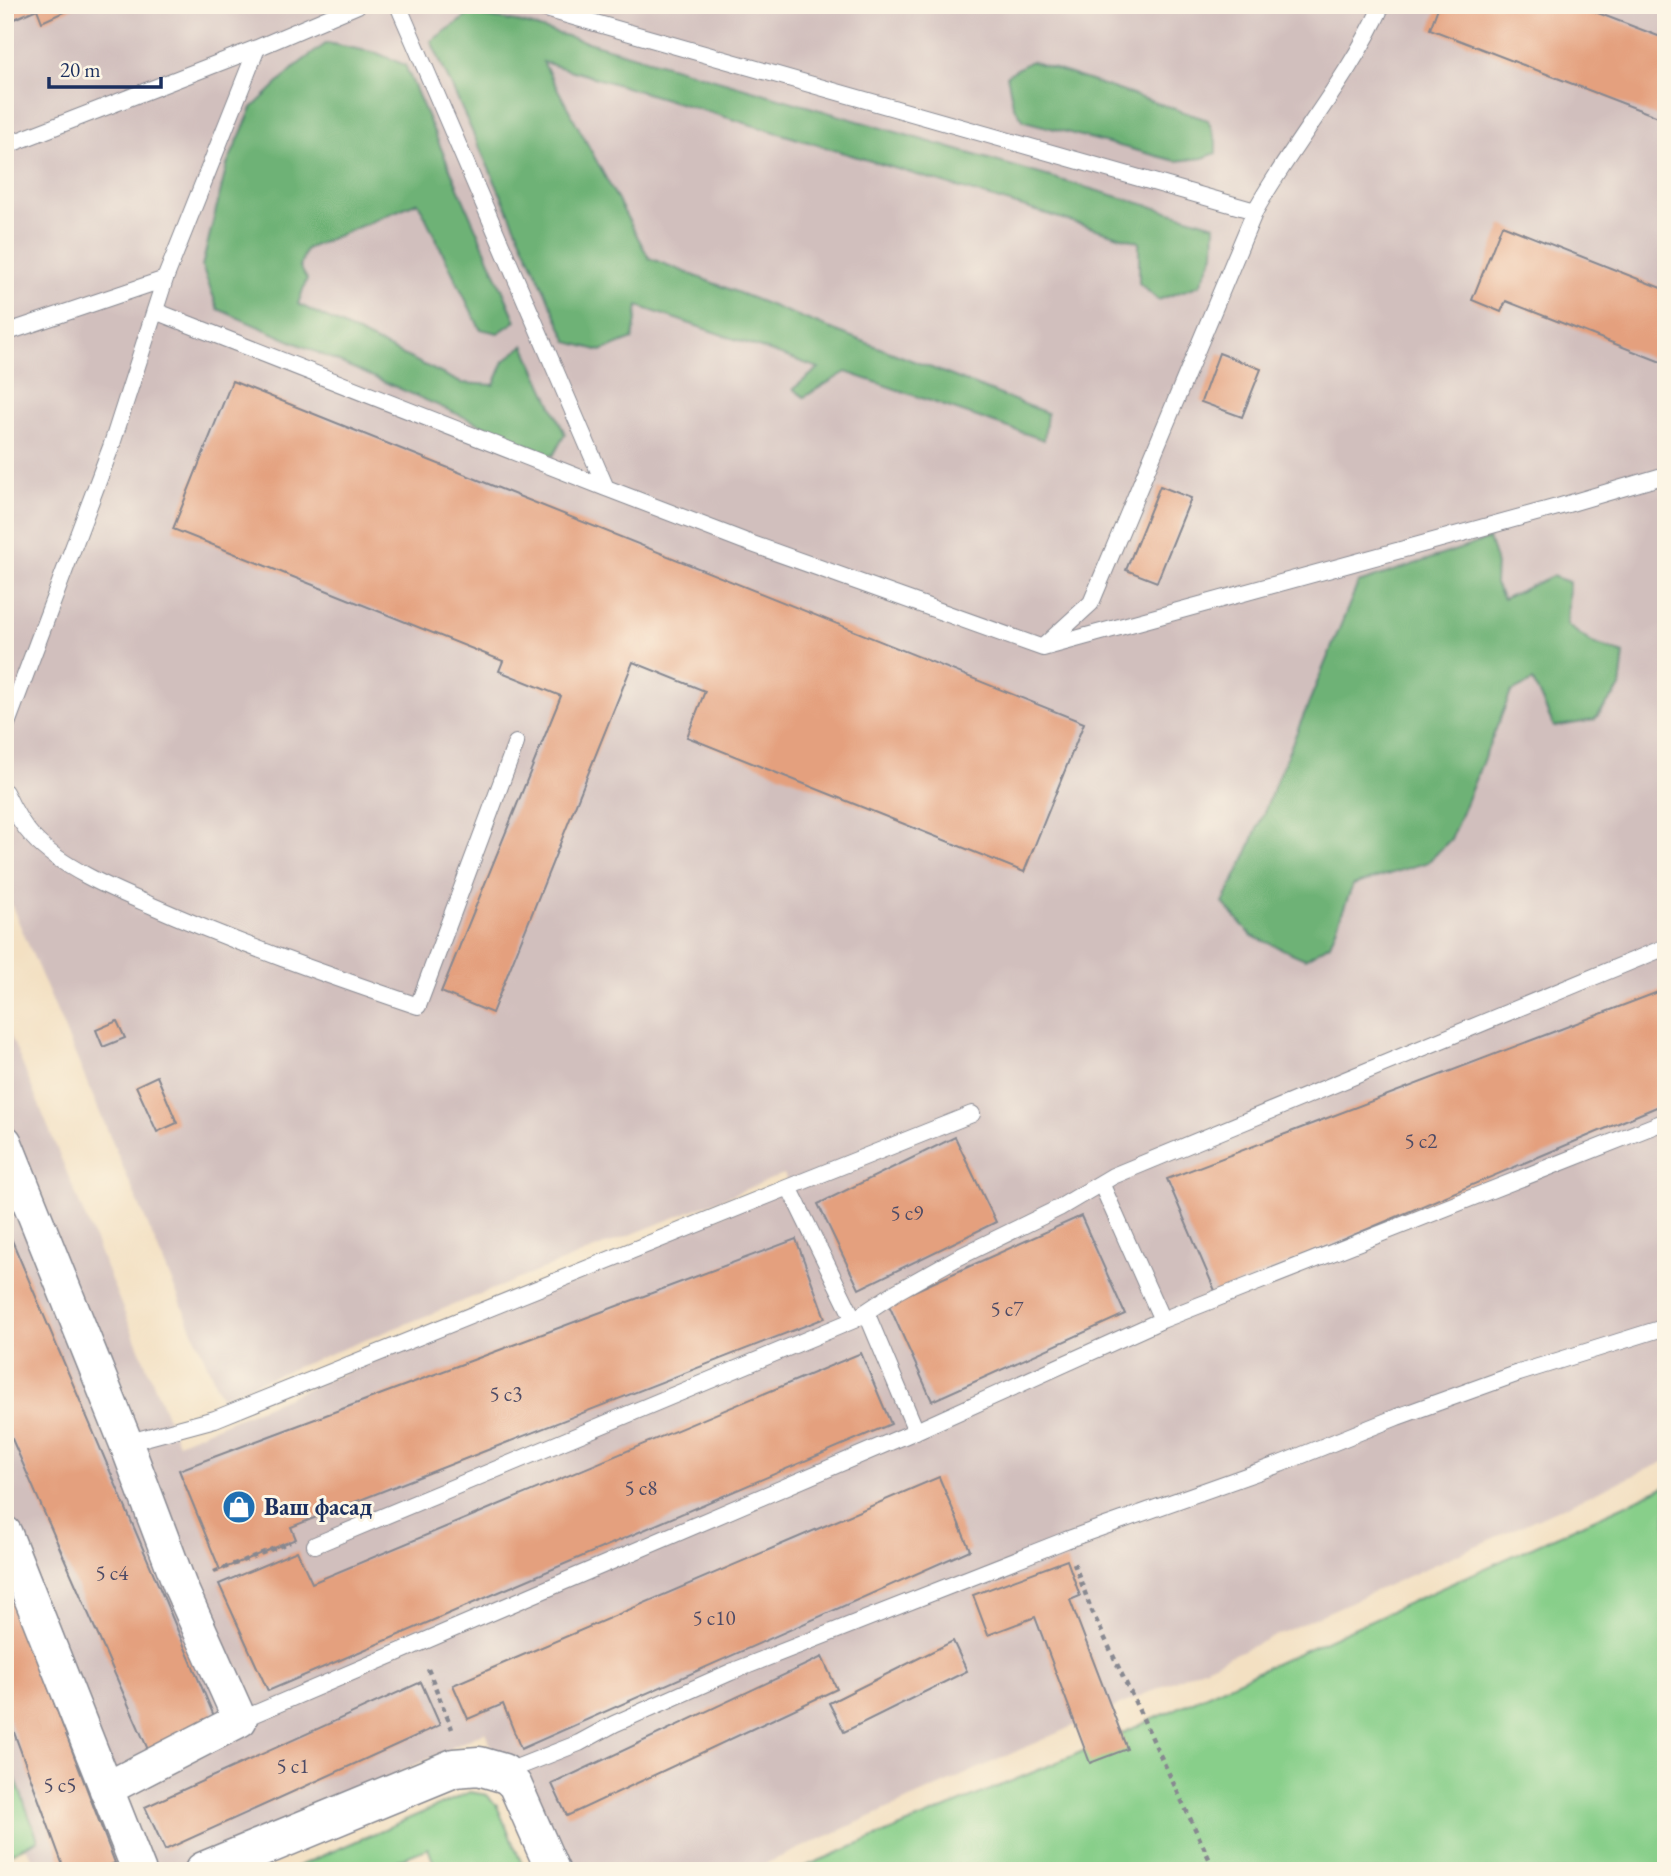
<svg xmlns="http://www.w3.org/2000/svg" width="1671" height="1876" font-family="'EB Garamond',serif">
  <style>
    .industrial { fill: #d1bfbd }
    .green { fill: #88cf8a; stroke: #527f74; stroke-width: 2 }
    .forest { fill: #6eb276; stroke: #44706a; stroke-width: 2 }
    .building { fill: #e4a07e }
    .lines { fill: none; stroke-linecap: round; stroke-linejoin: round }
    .service-casing { stroke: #878890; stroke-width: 18 }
    .minor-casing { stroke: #878890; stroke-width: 36 }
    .tertiary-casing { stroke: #878890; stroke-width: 41 }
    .path { stroke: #878890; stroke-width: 4.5; stroke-dasharray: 5 5; stroke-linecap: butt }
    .service { stroke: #fff; stroke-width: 16 }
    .minor { stroke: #fff; stroke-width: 33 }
    .tertiary { stroke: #fff; stroke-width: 38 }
    .labels { text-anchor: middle; stroke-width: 6; stroke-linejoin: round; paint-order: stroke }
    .number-label { font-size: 21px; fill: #4d4b66 }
    .poi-label { font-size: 24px; font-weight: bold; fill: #1b2f5e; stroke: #fcf5e5; text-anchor: start }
  </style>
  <rect width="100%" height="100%" fill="#fcf5e5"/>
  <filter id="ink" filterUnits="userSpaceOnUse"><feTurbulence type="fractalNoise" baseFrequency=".0143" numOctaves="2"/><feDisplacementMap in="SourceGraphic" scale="14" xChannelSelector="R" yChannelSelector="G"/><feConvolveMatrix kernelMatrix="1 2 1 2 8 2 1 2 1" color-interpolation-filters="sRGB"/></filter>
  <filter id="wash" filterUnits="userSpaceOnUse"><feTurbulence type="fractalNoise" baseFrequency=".00686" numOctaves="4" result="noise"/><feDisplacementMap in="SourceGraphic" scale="28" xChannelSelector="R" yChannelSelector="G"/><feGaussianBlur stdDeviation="1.57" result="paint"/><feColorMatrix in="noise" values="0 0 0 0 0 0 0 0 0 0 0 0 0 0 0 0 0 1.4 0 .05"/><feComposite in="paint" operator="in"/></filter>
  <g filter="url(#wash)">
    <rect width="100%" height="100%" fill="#f3e0c2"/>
    <path class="industrial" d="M5,5H1666V1461L749,1871H545L485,1732L191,1871H39L11,1820L5,1806V1022L178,1443L789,1187L784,1174L221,1397L5,890Z"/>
    <path class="green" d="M1666,1486V1871H794L1070,1757Z
      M5,1750L38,1840L11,1853L5,1838Z
      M470,1792L487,1795L497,1806L525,1871H437L428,1848L372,1871H287Z"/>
    <path class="forest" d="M470,14L522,23L1215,225L1214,254L1200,285L1158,300L1139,283V242L543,62L649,258L1047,413L1044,440L846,372L804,397L793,389L819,368L638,306L633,339L601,351L568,342L431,41Z
      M327,43L377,53L405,65L516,321L498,333L480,329L418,202L306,249L300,267L307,279L298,304L461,383L494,385L504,361L524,345L565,434L553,456L218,309L202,266L227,165L252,108L297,65Z
      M1031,61L1208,120L1216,141V153L1203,158L1176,161L1024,121L1013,105L1007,75Z
      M1489,539L1496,560L1495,584L1503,599L1552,576L1569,582L1567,625L1592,643L1624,654L1620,688L1594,720L1554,727L1533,681L1511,692L1451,839L1428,862L1353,885L1330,944L1305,959L1252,936L1223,903L1245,858L1358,583Z"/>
    <g id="blocks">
      <path class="building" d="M5,5H79L42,22L37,9L5,23Z
        M1439,5H1577L1666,39V120L1430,29Z
        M1502,225L1666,290V364L1506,301L1501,312L1472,300Z
        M1219,353L1261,369L1242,417L1201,402Z
        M232,381L1084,723L1024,872L687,737L705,691L633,662L492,1013L441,992L561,696L499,671L503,661L173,529Z
        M1160,486L1191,498L1157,582L1126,570Z
        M1666,989V1103L1216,1293L1167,1179Z
        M117,1021L125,1038L103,1047L96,1030Z
        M157,1076L177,1123L157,1132L136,1086Z
        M955,1137L996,1222L859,1289L818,1204Z
        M1081,1216L1125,1314L932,1401L888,1303Z
        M5,1224L217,1723L149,1752L5,1423Z
        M796,1239L825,1318L291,1527L296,1539L220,1570L179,1470Z
        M861,1353L891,1424L268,1691L219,1584L297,1551L312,1583Z
        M939,1477L970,1550L521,1749L503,1704L468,1719L453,1685Z
        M1067,1560L1080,1596L1070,1600L1127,1749L1090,1763L1035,1617L988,1635L973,1595Z
        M5,1574L115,1863L96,1871H65L5,1708Z
        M953,1641L967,1671L844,1732L829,1703Z
        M822,1657L837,1689L567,1816L552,1784Z
        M421,1682L440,1725L165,1850L145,1807Z"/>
    </g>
  </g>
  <g filter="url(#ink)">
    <use href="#blocks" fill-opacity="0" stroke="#878890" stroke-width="2"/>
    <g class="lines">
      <defs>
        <path id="service" d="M398,5L606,488L744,541L1043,648L1561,506L1666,475
          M532,5L1255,211
          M5,146L257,48
          M155,311L606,488
          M5,333L165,279L257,48L358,5
          M1044,646L1091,603L1255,211C1294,141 1349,79 1382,5
          M5,729L111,447L165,279
          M5,792C12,807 21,824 33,837C59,866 112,889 148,904C236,943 327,975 418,1006L516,743
          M1101,1183L1162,1320
          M789,1187L972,1114
          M866,1312L916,1431
          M126,1443L215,1419L789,1187L854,1320
          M315,1545L854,1320L896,1292L955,1259L1059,1208L1113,1176L1666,947
          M240,1720L916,1431L1162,1320L1666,1121
          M503,1773L579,1743L614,1724L731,1672L1066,1540L1280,1464L1397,1417L1519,1373L1666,1327"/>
        <path id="minor" d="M5,1142L126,1443L180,1586L240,1720L106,1789
          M5,1533L139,1871
          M503,1773L515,1785L553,1871"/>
        <path id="tertiary" d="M204,1871L454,1768L479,1766L503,1773"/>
      </defs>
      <use href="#service" class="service-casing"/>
      <use href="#minor" class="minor-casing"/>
      <use href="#tertiary" class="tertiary-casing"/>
      <path class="path" d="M1074,1563L1091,1609L1215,1871
        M214,1572L290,1542
        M428,1669L452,1729
        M5,1862L11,1871"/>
      <use href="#service" class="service"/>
      <use href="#minor" class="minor"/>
      <use href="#tertiary" class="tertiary"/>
    </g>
  </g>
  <defs>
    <symbol id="shop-disc" viewBox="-11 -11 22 22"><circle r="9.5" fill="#1f6fb2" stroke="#fcf5e5"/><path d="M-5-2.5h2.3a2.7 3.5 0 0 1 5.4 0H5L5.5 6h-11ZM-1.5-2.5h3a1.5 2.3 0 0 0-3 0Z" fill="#fff"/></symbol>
  </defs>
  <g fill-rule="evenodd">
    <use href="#shop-disc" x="220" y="1488" width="38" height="38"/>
  </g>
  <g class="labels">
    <g class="number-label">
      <text x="1421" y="1148">5 с2</text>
      <text x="907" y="1220">5 с9</text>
      <text x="1007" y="1316">5 с7</text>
      <text x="506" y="1401">5 с3</text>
      <text x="641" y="1495">5 с8</text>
      <text x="112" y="1580">5 с4</text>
      <text x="714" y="1625">5 с10</text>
      <text x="293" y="1773">5 с1</text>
      <text x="60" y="1792">5 с5</text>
    </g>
    <g class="poi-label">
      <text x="264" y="1515">Ваш фасад</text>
    </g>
  </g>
  <rect width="1671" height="1876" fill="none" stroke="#fcf5e5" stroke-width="28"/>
  <path d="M49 77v10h112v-10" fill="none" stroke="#1b2f5e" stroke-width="3.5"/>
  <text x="60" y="77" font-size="21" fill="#1b2f5e" stroke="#fcf5e5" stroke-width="5" paint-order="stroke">20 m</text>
</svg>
